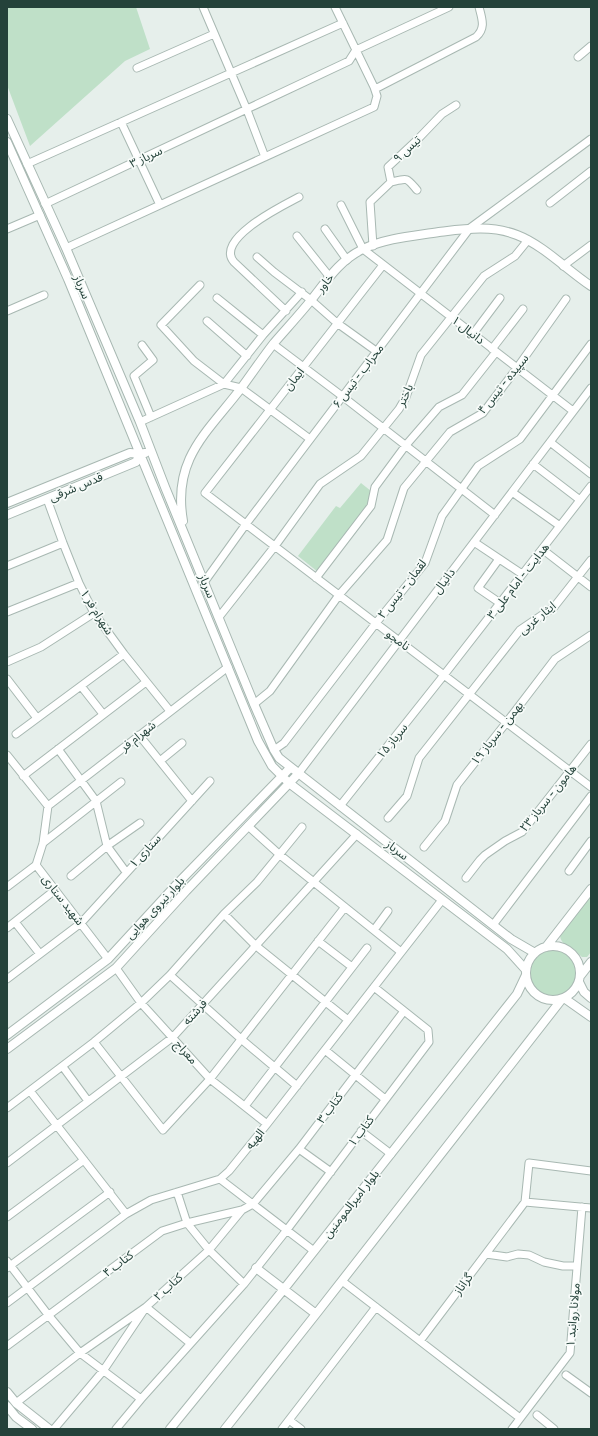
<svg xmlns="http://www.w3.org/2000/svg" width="598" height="1436" font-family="Cabin,'Noto Sans Arabic',sans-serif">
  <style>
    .green { fill: #bfe0c8 }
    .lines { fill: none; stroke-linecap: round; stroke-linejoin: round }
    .minor-casing { stroke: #a8b8b2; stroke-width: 9 }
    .tertiary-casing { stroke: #a8b8b2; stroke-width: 10 }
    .minor { stroke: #fff; stroke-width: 7 }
    .tertiary { stroke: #fff; stroke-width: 8 }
    .labels { text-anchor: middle; stroke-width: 3.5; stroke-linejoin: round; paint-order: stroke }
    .street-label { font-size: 12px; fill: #24423a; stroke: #f7fbf9 }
  </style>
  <rect width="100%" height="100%" fill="#e6efeb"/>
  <path class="green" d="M7,7H136L150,49L125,61L30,146L7,85Z
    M361,483L376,495L318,572L298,556L336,506L340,508Z
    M591,895V952L587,957H582C579,955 577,952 575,950C569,945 561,945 560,936Z
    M529 974a24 24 0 1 1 48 0a24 24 0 1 1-48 0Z"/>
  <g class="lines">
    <defs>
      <path id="minor" d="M203,7L247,110L265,157
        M578,57L591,46
        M137,68L214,34
        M375,89L476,37C486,28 482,19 479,7
        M121,122L160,205
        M27,164L343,23
        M391,182C408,178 406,177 417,190
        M550,203L591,171
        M45,204L349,61L356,50L449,7
        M341,205L363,249L573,411
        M7,229L40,215
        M325,229L347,260
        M297,236L329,276
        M373,246L370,202L391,182L388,167L418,139L442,114L456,105
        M66,248L374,107L377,96L374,87L335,7
        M257,257L274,272L311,300L337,323L376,351
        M383,265L205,493L591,787
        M563,266L591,245
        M200,285L161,325L194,361L224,384L241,388L310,439
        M217,298L263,335
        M7,311L44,295
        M286,311L234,262C214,239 284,205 299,197
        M207,321L247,356
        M473,334L500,298
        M273,344L342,396L495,515
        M142,345L153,360L134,376L151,417
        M492,349L523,309
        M140,422L224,384L263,335L302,292
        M550,442L591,474
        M533,464L580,500
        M512,492L560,526
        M47,499L63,543L79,583L94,613L124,654L170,711
        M474,542L522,574
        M542,549L591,587
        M499,559L478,588L500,603
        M7,566L63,543
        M316,578L371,506L375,487L406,445L439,407L462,395L496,352
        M205,581L246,524L470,228L591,139
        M7,612L79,583
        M219,617L275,546L320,484L361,456L399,409L406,397L421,355L484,276L515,256L528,240
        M7,662L41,647L94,613
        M7,679L37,718
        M81,686L103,714
        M254,704L270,691L339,595L387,540L404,488L450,432L483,413L517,368L566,299
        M16,734L124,654
        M139,735L192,801
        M58,749L96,801L107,846L126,872
        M274,750L284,743L376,623L425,563L442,516L478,466L520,439L591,344
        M7,755L48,806L43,843L36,865L108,959
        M160,761L182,743
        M298,774L591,388
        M23,776L146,682
        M48,806L228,667
        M340,806L444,675L591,486
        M388,818L407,796L419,758L520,630L554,607L591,560
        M248,826L280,855L401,952
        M43,843L121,782
        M424,847L445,821L457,785L506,723L555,659L591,635
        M569,871L591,841
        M71,876L107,846L140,823
        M466,878L480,860L485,855L505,841L522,832L591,744
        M7,887L36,865
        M224,914L255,945L348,1020
        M15,922L40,954
        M493,925L591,796
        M7,928L55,890
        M374,930L388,911
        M318,941L352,967
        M116,968L141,1003L210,1079L267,1124
        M170,975L241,1039L297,1086
        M7,979L81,923L210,781
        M94,1042L163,1130L210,1079L345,907
        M325,1050L385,1099
        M63,1067L88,1101
        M30,1091L126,1214
        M245,1106L367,948
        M7,1108L94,1042L141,1003L170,975L224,914L257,882L302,827
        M361,1131L391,1154
        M299,1149L331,1172
        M7,1163L173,1037L357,834
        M220,1179L314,1251
        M177,1192L187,1223L209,1250L244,1284
        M525,1202L529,1163L591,1171
        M7,1217L84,1160
        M486,1254L507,1257L518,1254L529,1255L544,1262L563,1266H577
        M7,1261L49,1316L80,1353L141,1399
        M7,1268L110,1192
        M342,1281L420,1341L525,1202L591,1208
        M7,1303L126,1214L151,1200L220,1179L229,1171L267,1124L442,900
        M420,1341L520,1418
        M7,1346L162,1231L187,1223L242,1210L253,1204L299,1149L404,1011
        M566,1375L591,1393
        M16,1403L80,1353L146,1307L190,1343
        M537,1415L554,1429
        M289,1420L301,1429
        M54,1429L103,1371L146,1307L209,1250L242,1210
        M116,1429L141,1399L244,1284L286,1231L429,1042L428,1030L374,987
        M282,1429L376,1307
        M512,1429L570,1353L582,1207"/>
      <path id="tertiary" d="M7,119L66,248L140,422L165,487L254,704L274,750L279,758L511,939L535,953
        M7,142L68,279L258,741L272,766L289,783L507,949L526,970
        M7,503L130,453L140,454L145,453
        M7,515L136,462L140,454
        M183,521C172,458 208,432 242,387C253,372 263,357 274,343C287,328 300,314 312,299C327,280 340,260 363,249C386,238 414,236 439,232C465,229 492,225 517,235C543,245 567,270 591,286
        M526 973a27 27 0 1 1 54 0a27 27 0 1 1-54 0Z
        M546,947L591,889
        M581,975L591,962
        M579,982L584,992L591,998
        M564,998L591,1017
        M7,1035L108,959L178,883L290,768
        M7,1049L116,968L186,891L298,774
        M256,1268L316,1314
        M7,1392L16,1403L49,1429
        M7,1406L16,1417L32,1429
        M170,1429L284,1289L517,994L526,975
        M225,1429L316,1314L562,999"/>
    </defs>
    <use href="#minor" class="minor-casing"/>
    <use href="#tertiary" class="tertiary-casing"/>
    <use href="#minor" class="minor"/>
    <use href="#tertiary" class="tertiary"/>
  </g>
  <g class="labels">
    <g class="street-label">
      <text transform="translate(407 149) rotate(-43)" y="4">تیس ۹</text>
      <text transform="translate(146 157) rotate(-25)" y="4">سرباز ۳</text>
      <text transform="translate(325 283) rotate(-51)" y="4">خاور</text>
      <text transform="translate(82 287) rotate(67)" y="4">سرباز</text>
      <text transform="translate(468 330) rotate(38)" y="4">دانیال ۱</text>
      <text transform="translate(358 376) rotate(-53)" y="4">محراب - تیس ۶</text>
      <text transform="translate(294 379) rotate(-52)" y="4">ایمان</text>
      <text transform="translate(503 384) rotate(-51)" y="4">سپیده - تیس ۴</text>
      <text transform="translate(405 395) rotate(-65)" y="4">باختر</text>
      <text transform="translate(76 487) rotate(-23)" y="4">قدس شرقی</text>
      <text transform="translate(444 581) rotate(-53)" y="4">دانیال</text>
      <text transform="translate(518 581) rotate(-52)" y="4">هدایت - امام علی ۳</text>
      <text transform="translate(207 586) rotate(68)" y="4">سرباز</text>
      <text transform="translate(402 589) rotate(-52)" y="4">لقمان - تیس ۲</text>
      <text transform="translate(97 612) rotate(58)" y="4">شهرام فر ۱</text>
      <text transform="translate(537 618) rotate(-39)" y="4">ایثار غربی</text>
      <text transform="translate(398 640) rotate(37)" y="4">نامجو</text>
      <text transform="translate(497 733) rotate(-52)" y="4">بهمن - سرباز ۱۹</text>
      <text transform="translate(138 736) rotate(-38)" y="4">شهرام فر</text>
      <text transform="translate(392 741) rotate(-51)" y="4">سرباز ۱۵</text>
      <text transform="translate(548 798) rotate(-51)" y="4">هامون - سرباز ۲۳</text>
      <text transform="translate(397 850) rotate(37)" y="4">سرباز</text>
      <text transform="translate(145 851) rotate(-47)" y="4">ستاری ۱</text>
      <text transform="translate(63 900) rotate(52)" y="4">شهید ستاری</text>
      <text transform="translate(155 908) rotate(-47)" y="4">بلوار نیروی هوایی</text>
      <text transform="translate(195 1012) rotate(-48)" y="4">فرشته</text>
      <text transform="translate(186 1052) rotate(48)" y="4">معراج</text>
      <text transform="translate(330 1108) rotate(-53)" y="4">کتاب ۳</text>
      <text transform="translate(361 1131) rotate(-53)" y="4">کتاب ۱</text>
      <text transform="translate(255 1139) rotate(-51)" y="4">الهیه</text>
      <text transform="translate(351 1204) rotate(-52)" y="4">بلوار امیرالمومنین</text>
      <text transform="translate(118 1264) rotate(-37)" y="4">کتاب ۴</text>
      <text transform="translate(463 1284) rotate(-53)" y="4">گراناز</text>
      <text transform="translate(168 1287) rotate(-42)" y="4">کتاب ۲</text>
      <text transform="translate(573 1315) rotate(-85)" y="4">مولانا روانبد ۱</text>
    </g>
  </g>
  <rect width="598" height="1436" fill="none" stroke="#24423a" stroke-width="16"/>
</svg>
